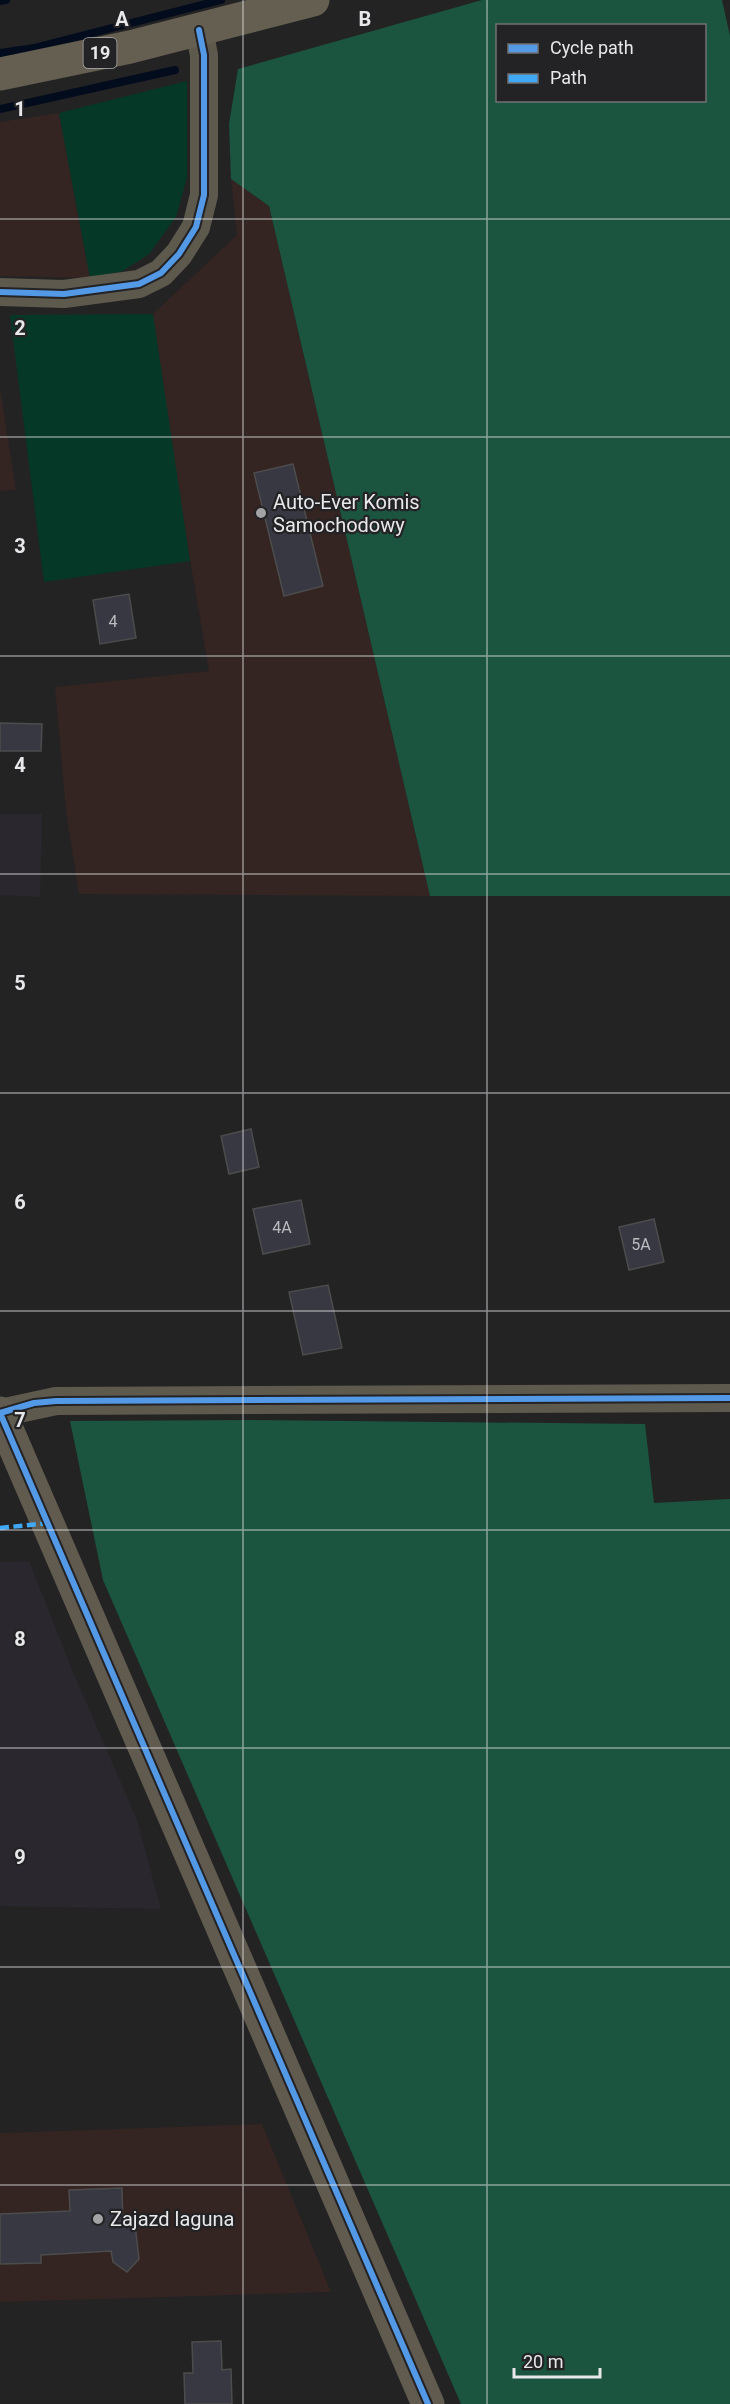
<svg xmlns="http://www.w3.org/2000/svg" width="730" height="2404" font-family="Roboto,sans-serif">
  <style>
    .commercial { fill: #342422 }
    .built { fill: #2a272e }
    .green { fill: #053827 }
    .forest { fill: #1b543f; fill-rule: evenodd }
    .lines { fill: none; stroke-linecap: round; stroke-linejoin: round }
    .stream { stroke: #030c1d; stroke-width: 8 }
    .building { fill: #383842; stroke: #4c4c4d; stroke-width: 1.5 }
    .street { stroke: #5e594d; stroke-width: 28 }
    .secondary { stroke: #605b4e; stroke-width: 33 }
    .highway { stroke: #655f51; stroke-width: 33 }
    .quiet { stroke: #3fa9f5; stroke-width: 4.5; stroke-dasharray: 9 4.5; stroke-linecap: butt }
    .cycleway-casing { stroke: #232225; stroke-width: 10 }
    .cycleway { stroke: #5399e6; stroke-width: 6 }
    .grid { fill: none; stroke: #e8e7e9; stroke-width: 1.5; stroke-opacity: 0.55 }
    .poi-dot { fill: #a3a2a4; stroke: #232225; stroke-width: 2 }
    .labels { text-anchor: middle; stroke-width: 4.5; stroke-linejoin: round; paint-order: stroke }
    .number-label { font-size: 16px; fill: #bcbbbf }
    .shield { fill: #232225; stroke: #adacae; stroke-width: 1.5 }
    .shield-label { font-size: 18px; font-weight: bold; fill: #e8e7e9 }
    .poi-label { font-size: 20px; fill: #e8e7e9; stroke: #232225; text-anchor: start }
    .grid-label { font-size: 20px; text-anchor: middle; font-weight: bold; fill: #e8e7e9; stroke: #232225; stroke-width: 4.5; stroke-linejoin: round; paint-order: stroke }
  </style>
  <rect width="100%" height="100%" fill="#232324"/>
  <path class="commercial" d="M59,113L90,278L0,276V122Z
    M231,179L269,206L430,896L79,894L66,811L55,687L209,671L174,465L153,314L237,235Z
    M0,389L16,490L0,491Z
    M262,2124L331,2292L0,2302V2133Z"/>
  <path class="built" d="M42,814L40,897L0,895V814Z
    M29,1561L72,1670L137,1820L161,1909L0,1906V1562Z"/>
  <path class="green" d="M187,81V177L176,217L149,254L123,271L90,278L59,113Z
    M153,314L190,561L44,582L10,315Z"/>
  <path class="forest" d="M482,0H722L730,36V896H430L269,206L231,179L229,124L238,69ZM498,26H704V100H498Z
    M251,1420L645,1424L654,1503L730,1499V2404H461L103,1580L70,1421Z"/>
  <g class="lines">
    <path class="stream" d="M0,1L6,0
      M0,53L34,48L221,0
      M0,109L175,70"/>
  </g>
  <path class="building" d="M293,464L323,586L284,596L254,473Z
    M129,594L136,638L100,644L93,600Z
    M0,723L42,724L41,751H0Z
    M251,1129L259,1167L229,1174L221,1136Z
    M301,1200L310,1244L263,1254L253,1209Z
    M654,1219L664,1262L629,1270L619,1227Z
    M328,1285L342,1348L303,1355L289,1292Z
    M122,2188L123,2226L135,2225L139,2259L127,2272L113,2262L111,2251L41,2255V2263L0,2264V2214L70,2211L69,2190Z
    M221,2341L222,2370L231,2369L232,2404H185L184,2373H193L192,2342Z"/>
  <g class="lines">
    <path class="street" d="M0,292L64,294L139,284L161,273L179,254L196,227L204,195V55L199,30
      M0,1413L56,1401L730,1398"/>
    <path class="secondary" d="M0,1413L428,2404"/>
    <path class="highway" d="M0,74L130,47L313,0"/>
    <path class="quiet" d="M0,1528L49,1523"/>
    <defs>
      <path id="cycleway" d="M0,292L64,294L139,284L161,273L179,254L196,227L204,195V55L199,30
        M0,1413L428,2404
        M0,1413L34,1403L56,1401L730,1398"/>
    </defs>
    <use href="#cycleway" class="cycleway-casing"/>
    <use href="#cycleway" class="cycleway"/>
  </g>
  <path class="grid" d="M243,0V2404M487,0V2404M0,219H730M0,437H730M0,656H730M0,874H730M0,1093H730M0,1311H730M0,1530H730M0,1748H730M0,1967H730M0,2185H730"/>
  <g class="poi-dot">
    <circle cx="261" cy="513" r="6"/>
    <circle cx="98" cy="2219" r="6"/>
  </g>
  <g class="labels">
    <g class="number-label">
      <text x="113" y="627">4</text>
      <text x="282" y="1233">4A</text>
      <text x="641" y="1250">5A</text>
    </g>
    <rect class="shield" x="83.5" y="38" width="33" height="30" rx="4.5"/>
    <g class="shield-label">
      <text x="100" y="59">19</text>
    </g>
    <g class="poi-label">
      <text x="273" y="509">Auto-Ever Komis<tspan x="273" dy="23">Samochodowy</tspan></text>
      <text x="110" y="2226">Zajazd laguna</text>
    </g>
  </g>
  <g class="grid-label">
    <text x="122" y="26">A</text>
    <text x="365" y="26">B</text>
    <text x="20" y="116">1</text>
    <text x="20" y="335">2</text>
    <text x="20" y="553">3</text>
    <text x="20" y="772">4</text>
    <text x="20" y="990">5</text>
    <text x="20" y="1209">6</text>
    <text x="20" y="1427">7</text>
    <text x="20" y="1646">8</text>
    <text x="20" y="1864">9</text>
  </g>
  <rect x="496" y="24" width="210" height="78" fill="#232225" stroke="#727173" stroke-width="1.5"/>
  <rect x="508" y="44" width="30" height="9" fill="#5399e6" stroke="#727173" stroke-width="1.5"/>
  <text x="550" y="54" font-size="18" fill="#e8e7e9">Cycle path</text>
  <rect x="508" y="74" width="30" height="9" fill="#3fa9f5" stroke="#727173" stroke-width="1.5"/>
  <text x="550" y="84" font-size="18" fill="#e8e7e9">Path</text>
  <path d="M514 2368v9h86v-9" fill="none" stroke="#e8e7e9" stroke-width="3"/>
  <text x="523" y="2368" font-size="18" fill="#e8e7e9" stroke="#232225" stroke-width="4.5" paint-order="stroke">20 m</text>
</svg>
